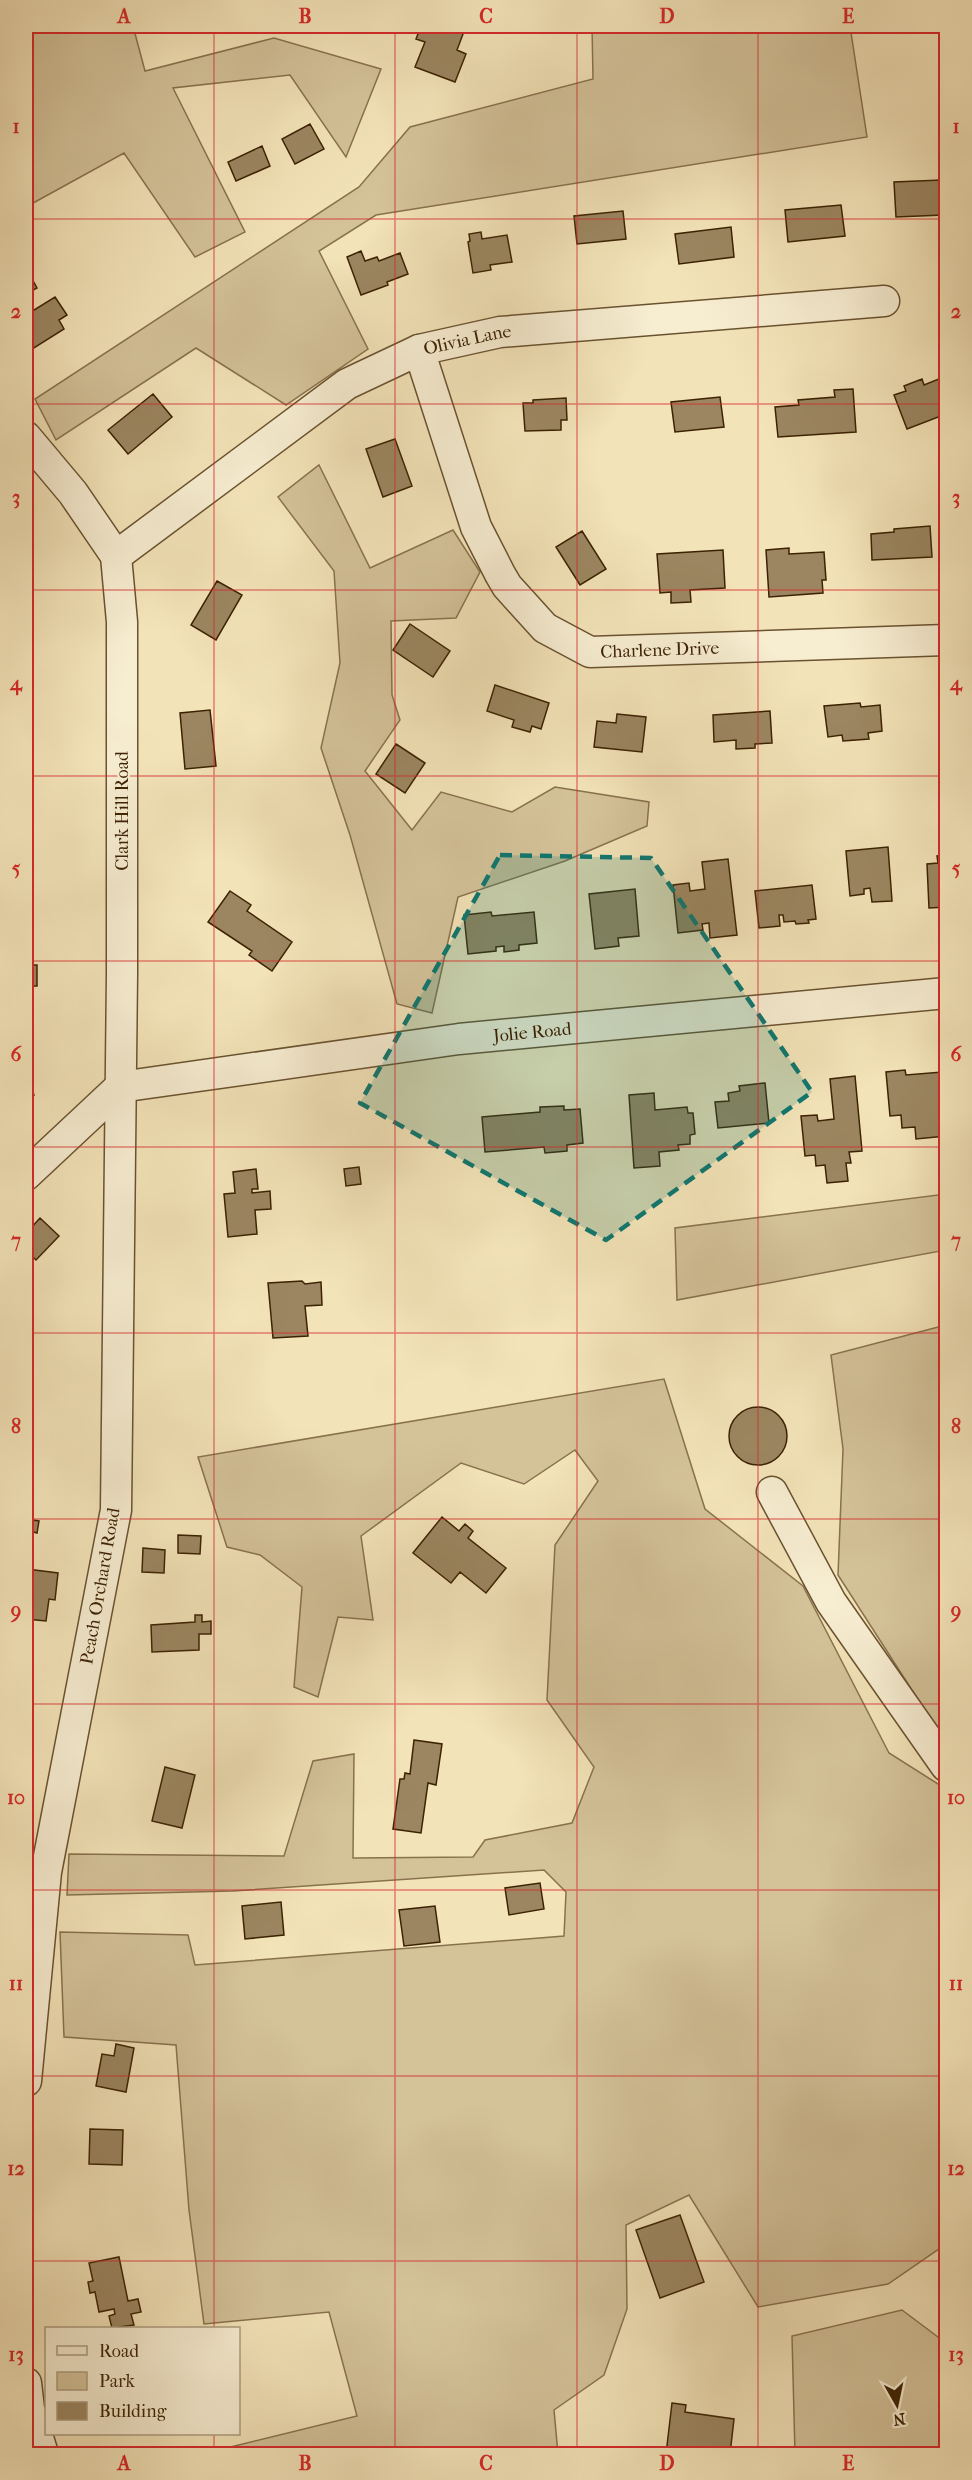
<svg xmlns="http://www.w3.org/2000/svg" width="972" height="2480" font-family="'IM FELL French Canon',serif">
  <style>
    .green { fill: #d4c299; stroke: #88724e; stroke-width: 1.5 }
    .building { fill: #9b8661; stroke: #3c2203; stroke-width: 1.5 }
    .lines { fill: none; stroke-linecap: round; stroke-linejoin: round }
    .minor-casing { stroke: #6a5230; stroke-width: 33 }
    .minor { stroke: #f7edd1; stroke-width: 30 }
    .marked { fill: #0f766e; fill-opacity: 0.2; stroke: #0f766e; stroke-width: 4.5; stroke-dasharray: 12 8; stroke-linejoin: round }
    .grid { fill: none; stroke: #d62828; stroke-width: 1.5; stroke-opacity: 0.55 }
    .labels { text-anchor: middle; stroke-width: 4.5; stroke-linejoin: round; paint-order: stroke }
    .street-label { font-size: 18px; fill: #3c2203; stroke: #f7edd1 }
    .neatline { fill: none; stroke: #d62828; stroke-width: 2 }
    .grid-label { font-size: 20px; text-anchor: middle; font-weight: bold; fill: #d62828 }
  </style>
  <rect width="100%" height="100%" fill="#f3e3b8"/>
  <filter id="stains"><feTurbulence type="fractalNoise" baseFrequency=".00333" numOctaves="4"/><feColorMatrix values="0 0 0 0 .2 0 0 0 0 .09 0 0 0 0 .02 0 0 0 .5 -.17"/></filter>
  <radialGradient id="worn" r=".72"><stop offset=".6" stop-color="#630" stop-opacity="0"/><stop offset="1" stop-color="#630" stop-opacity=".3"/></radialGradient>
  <path class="green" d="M26,26H133L145,71L274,38L381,69L346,157L290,75L173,88L245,232L195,257L124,153L26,207Z
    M592,26H850L867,137L376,215L319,251L368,349L286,405L196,348L56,440L35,399L359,187L410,127L593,79Z
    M319,465L370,568L453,530L480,572L456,618L391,621L392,695L400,720L365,771L412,830L441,792L512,812L555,787L649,802L647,826L565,861L458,897L432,1013L397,1004L350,835L321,748L340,663L334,571L278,497Z
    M946,1194V1250L677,1300L675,1228Z
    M946,1325V1743L838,1575L843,1449L831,1355Z
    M664,1379L705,1509L803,1586L889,1753L946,1789V2244L888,2284L758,2307L689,2195L626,2225L627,2309L604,2375L554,2410L558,2454H202L357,2416L329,2312L204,2324L189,2210L176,2045L64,2037L60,1932L188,1935L195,1965L564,1936L566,1892L544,1870L233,1891L67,1895L69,1854L284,1856L313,1761L354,1754L353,1858L473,1857L485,1840L572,1823L594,1767L547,1700L555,1545L598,1481L575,1450L524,1484L461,1463L361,1536L373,1620L338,1617L318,1697L294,1687L302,1587L260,1555L227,1547L198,1457Z
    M902,2310L946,2343V2454H795L792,2336Z"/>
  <path class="building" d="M421,26H466L457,50L466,54L455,82L415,67L425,42L416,39Z
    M310,124L324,149L295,164L282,139Z
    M262,146L270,166L236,181L228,162Z
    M941,180L943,215L896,217L894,182Z
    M841,205L845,236L788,242L785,210Z
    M623,211L626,239L577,244L574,216Z
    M731,227L734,257L679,264L675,234Z
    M481,232L482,239L507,235L512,262L490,265L491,270L473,273L468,242L470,241L469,234Z
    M361,251L365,261L377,257L379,261L400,253L408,274L387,282L388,285L361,295L347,257Z
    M26,268L37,288L26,294Z
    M55,297L67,315L59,320L64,329L26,353V315Z
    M946,376V414L907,429L894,395L906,391L904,386L922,379L924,385Z
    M853,389L856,432L778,437L775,407L799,405L798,400L835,397L834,390Z
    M153,394L172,417L128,454L108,430Z
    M720,397L724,427L675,432L671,402Z
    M566,398L567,420H561V430L525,431L523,403H533V400Z
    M395,439L412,486L383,497L366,449Z
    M930,526L932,557L872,560L871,534L894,532V529Z
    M582,531L606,569L580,585L556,547Z
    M789,548V554L824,552L826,580H822L823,593L769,597L766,550Z
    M723,550L725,588L690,590L691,602L671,603V592L660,593L657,554Z
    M217,581L242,595L216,640L191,625Z
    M26,615L27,629H31L33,661H26Z
    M410,624L450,651L433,677L393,650Z
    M495,685L549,703L541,729L532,726L530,732L512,727L514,720L487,711Z
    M860,703L861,707L880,705L882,731L868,733L869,739L843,741L842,735L828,737L824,706Z
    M210,710L216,766L185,769L180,713Z
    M770,711L772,743L755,744V748L736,749V740L714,742L713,715Z
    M617,714L646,717L642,752L594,747L597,721L616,723Z
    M396,744L425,763L405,793L376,774Z
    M888,847L892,901L872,902L870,888L864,889V894L850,896L846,851Z
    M946,855V907L929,908L927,864L938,863L937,856Z
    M728,859L737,935L710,938L709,923L702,924L703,930L678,933L673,885L689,883L690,891L705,889L702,862Z
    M812,885L816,919L808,920L809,923L796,924L795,921L784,922L783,915H779L780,926L759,928L755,891Z
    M635,889L639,936L618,938L619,946L595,949L589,894Z
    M230,891L251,905L247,911L292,942L272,971L249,955L252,951L208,922Z
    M491,912L492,916L534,912L537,943L519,945V950L504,952V946L496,947V951L468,954L464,915Z
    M26,954H29V965H37V986H26Z
    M905,1070L906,1075L942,1072L946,1136L916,1139L915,1127L902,1128L901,1115L890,1116L886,1072Z
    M26,1075L34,1095L26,1098Z
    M855,1076L862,1151L849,1152L851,1163H846L848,1181L827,1183L825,1165L816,1166L815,1155L805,1156L801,1116L817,1115L818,1121L834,1119L830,1079Z
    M765,1083L769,1123L718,1128L715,1102L729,1101L728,1093L740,1091L739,1086Z
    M654,1093L655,1110L687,1107L688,1113H693L695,1134L690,1135V1144L678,1145L679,1150L659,1152L660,1166L634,1168L629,1095Z
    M564,1106V1110L580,1109L583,1143L567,1145V1151L545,1153L544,1147L485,1152L482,1117L540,1112V1107Z
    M359,1167L361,1184L346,1186L344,1169Z
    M256,1169L258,1189H252V1193L270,1191L271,1209L255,1210L257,1234L228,1237L224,1194L235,1193L233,1172Z
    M40,1218L59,1236L36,1260L26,1250V1227L30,1229Z
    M302,1281L305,1284L321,1282L322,1305L305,1306L308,1336L273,1338L268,1283Z
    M729 1436a29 29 0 1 1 58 0a29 29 0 1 1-58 0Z
    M442,1517L459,1531L465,1524L473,1531L468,1538L506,1568L486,1593L460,1572L451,1583L413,1553Z
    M26,1519L39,1521L37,1533L26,1530Z
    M178,1535L201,1536L200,1554L178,1553Z
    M143,1548L165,1550L164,1573L142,1572Z
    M27,1569L58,1573L55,1600L49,1599L46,1621L26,1619Z
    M195,1615H202V1622L211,1621V1634H199V1650L152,1652L151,1625L195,1622Z
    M414,1740L442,1744L436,1785L428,1783L421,1833L393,1829L400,1779H404L405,1773L410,1774Z
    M165,1767L195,1775L182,1828L152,1821Z
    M540,1883L544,1909L509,1915L505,1888Z
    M281,1902L284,1935L245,1939L242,1906Z
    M435,1906L440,1942L404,1946L399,1910Z
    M116,2044L134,2048L126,2092L96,2086L102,2054L114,2056Z
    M90,2129L123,2130L122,2165L89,2164Z
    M680,2215L704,2282L660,2298L636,2230Z
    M119,2257L128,2301L138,2299L141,2312L131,2314L134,2325L112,2328L109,2316L115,2314L114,2309L99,2312L95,2292L90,2293L88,2282L93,2281L89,2263Z
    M672,2403L686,2405L685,2412L734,2419L730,2454H666Z"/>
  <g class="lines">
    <defs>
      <g id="minor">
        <path id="s1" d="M419,350L476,527L500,574L507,586L545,628L590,652L946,640"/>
        <path d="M26,437L73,493L116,556L122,622V974L116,1510L46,1872L26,2081"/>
        <path id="s2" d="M116,556L347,384L419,350L500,332L884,301"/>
        <path id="s3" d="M120,1087L459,1039L946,993"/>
        <path d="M26,1175L120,1087"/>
        <path d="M772,1492L831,1602L946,1766"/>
        <path d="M26,2383L29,2409L43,2454"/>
      </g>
    </defs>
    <use href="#minor" class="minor-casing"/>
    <use href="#minor" class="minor"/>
  </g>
  <path class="marked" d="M500,855L651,858L812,1092L606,1240L360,1103Z"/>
  <path class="grid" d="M214,26V2328M395,26V2454M577,26V2454M758,26V2454M26,219H946M26,404H946M26,590H946M26,776H946M26,961H946M26,1147H946M26,1333H946M26,1519H946M26,1704H946M26,1890H946M26,2076H946M26,2261H946M214,2434V2454"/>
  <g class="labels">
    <g class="street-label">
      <text dy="6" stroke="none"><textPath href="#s2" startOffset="417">Olivia Lane</textPath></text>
      <text dy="6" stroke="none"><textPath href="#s1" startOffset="430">Charlene Drive</textPath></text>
      <text transform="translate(122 811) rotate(-90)" y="6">Clark Hill Road</text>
      <text dy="6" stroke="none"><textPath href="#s3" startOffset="416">Jolie Road</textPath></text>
      <text transform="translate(100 1586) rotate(-80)" y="6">Peach Orchard Road</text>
    </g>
  </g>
  <rect width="972" height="2480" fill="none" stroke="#f3e3b8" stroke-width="66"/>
  <rect x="45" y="2327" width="195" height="108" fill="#f7edd1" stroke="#ac9c7f" stroke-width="1.5"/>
  <rect x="57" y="2346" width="30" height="9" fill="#f7edd1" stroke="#ac9c7f" stroke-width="1.5"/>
  <text x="99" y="2357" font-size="18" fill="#3c2203">Road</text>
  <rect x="57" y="2372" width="30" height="18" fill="#d4c299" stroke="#ac9c7f" stroke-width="1.5"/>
  <text x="99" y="2387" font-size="18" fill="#3c2203">Park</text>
  <rect x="57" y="2402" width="30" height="18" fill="#9b8661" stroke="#ac9c7f" stroke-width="1.5"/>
  <text x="99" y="2417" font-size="18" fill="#3c2203">Building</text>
  <g transform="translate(897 2405) rotate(171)" stroke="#f7edd1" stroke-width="4.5" paint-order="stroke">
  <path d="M0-4.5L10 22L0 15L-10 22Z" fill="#3c2203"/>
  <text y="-9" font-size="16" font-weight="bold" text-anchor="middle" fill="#3c2203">N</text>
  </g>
  <rect x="33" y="33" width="906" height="2414" class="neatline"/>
  <g class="grid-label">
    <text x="124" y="23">A</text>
    <text x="305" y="23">B</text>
    <text x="486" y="23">C</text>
    <text x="667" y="23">D</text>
    <text x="848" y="23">E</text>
    <text x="16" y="133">1</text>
    <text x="956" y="133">1</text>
    <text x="16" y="318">2</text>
    <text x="956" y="318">2</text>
    <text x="16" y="504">3</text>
    <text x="956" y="504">3</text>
    <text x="16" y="690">4</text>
    <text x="956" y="690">4</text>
    <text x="16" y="875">5</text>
    <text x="956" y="875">5</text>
    <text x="16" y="1061">6</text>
    <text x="956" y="1061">6</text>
    <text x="16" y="1247">7</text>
    <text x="956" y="1247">7</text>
    <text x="16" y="1433">8</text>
    <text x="956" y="1433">8</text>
    <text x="16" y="1618">9</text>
    <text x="956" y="1618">9</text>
    <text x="16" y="1804">10</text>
    <text x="956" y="1804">10</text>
    <text x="16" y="1990">11</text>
    <text x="956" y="1990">11</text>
    <text x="16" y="2175">12</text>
    <text x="956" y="2175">12</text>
    <text x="16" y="2361">13</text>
    <text x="956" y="2361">13</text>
    <text x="124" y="2470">A</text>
    <text x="305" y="2470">B</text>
    <text x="486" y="2470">C</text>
    <text x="667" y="2470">D</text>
    <text x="848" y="2470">E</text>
  </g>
  <rect width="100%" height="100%" filter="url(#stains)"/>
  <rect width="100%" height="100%" fill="url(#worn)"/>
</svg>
